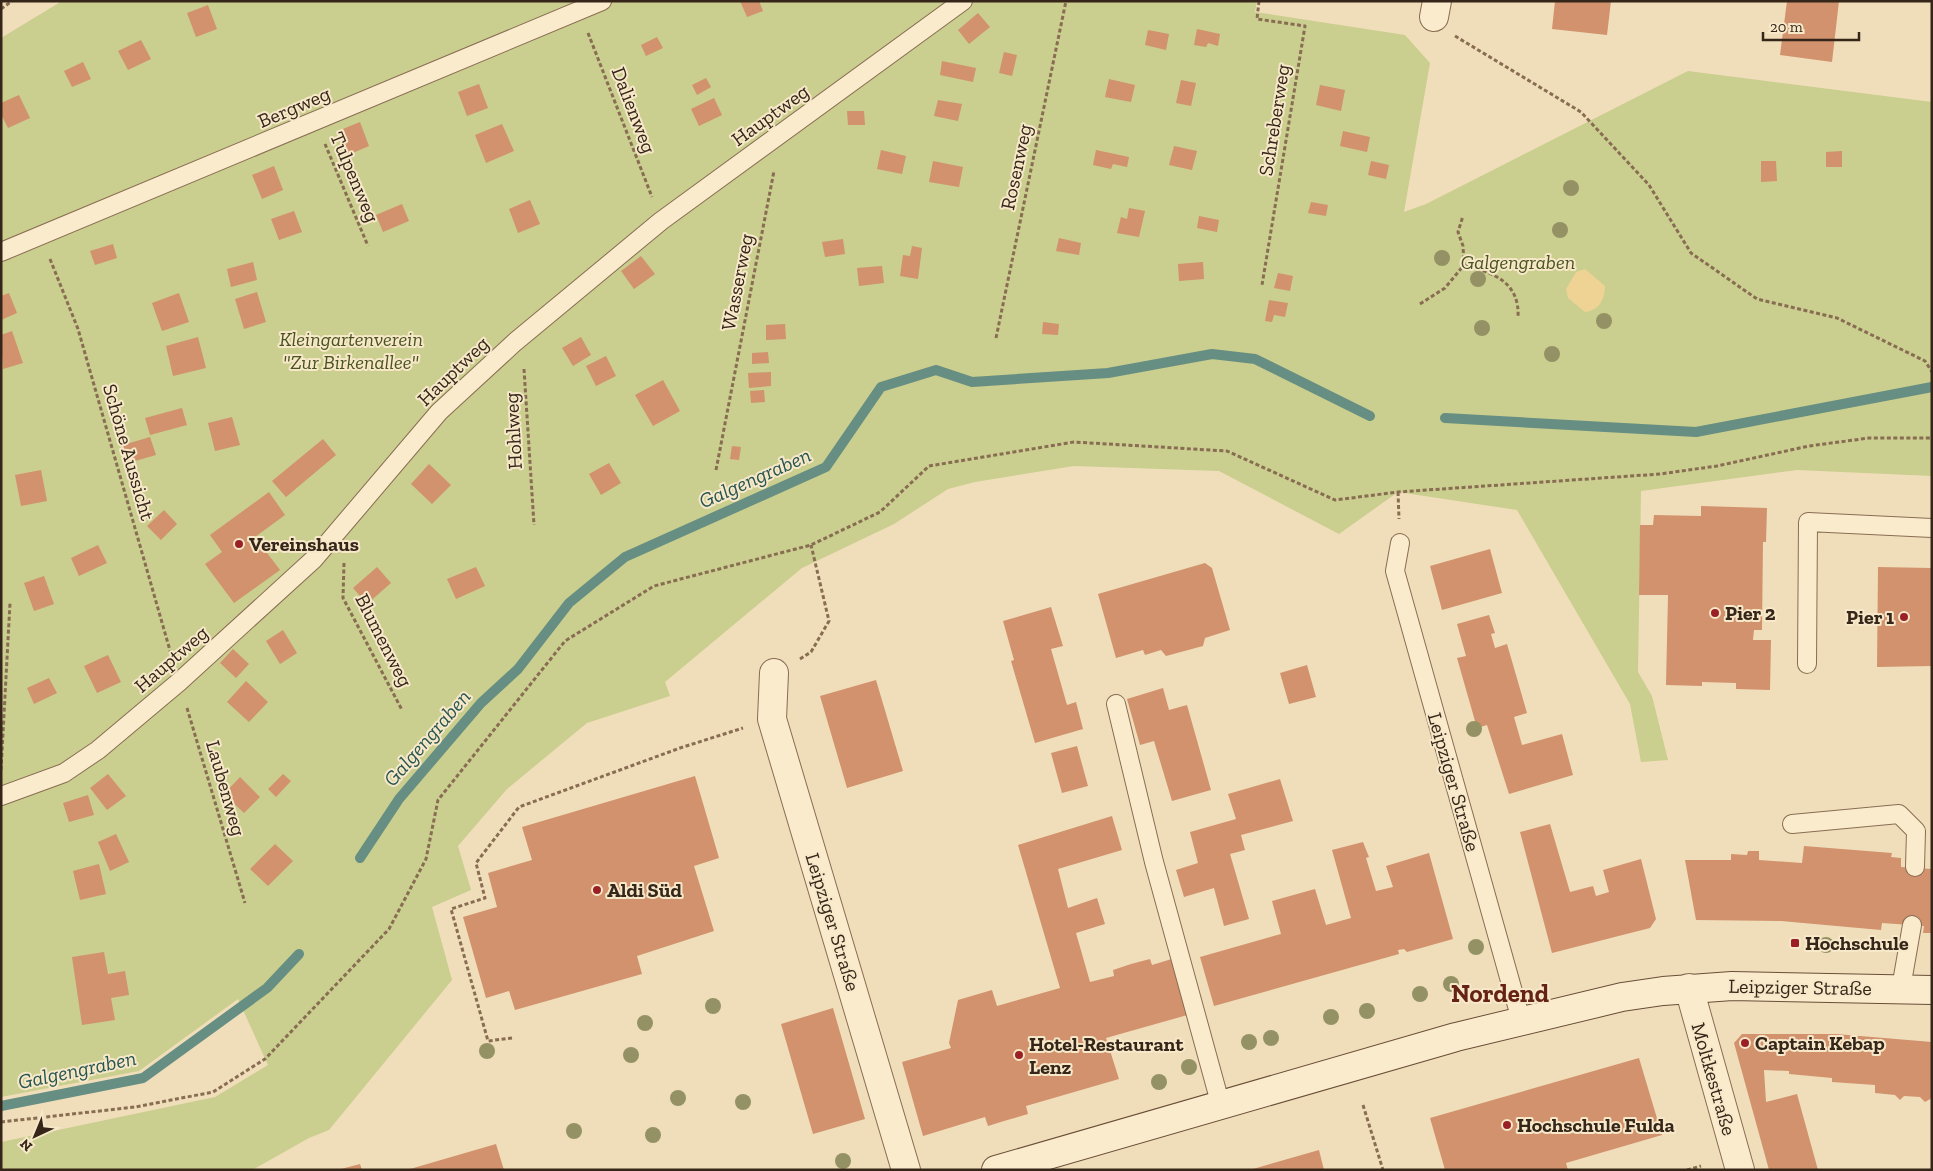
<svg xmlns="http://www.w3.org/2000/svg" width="1933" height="1171" font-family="'Zilla Slab',serif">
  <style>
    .green { fill: #cace8e }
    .sand { fill: #efd394 }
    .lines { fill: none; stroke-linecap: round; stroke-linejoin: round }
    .stream { stroke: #668e82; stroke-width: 10 }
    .building { fill: #d1926d }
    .service-casing { stroke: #886d53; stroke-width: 20 }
    .minor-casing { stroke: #886d53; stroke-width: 30 }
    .secondary-casing { stroke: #694e37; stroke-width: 30 }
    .path { stroke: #886d53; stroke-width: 3; stroke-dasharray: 4 2.5; stroke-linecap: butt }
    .service { stroke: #fbebcd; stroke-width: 18 }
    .minor { stroke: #fbebcd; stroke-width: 28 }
    .secondary { stroke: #fbebcd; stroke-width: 28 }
    .tree { fill: #949265 }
    .poi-dot { fill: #9a2026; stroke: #f7e8c9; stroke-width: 2 }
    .labels { text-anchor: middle; stroke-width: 4; stroke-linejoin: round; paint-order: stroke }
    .street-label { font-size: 20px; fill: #352619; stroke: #f7e8c9 }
    .park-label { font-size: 20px; font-style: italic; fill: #48531f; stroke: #f7e8c9 }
    .poi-label { font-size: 20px; font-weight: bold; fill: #352619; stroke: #f7e8c9; text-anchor: start }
    .water-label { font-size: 21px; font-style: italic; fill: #275651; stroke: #f7e8c9 }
    .district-label { font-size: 25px; font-weight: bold; fill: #652316; stroke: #f7e8c9 }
  </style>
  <rect width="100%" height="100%" fill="#f0deba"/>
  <path class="green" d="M62,1H1257L1255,12L1405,35L1430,63L1404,212L1426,204L1688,71L1932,102V476L1797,470L1641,491L1638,672L1652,696L1668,760L1641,762L1630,704L1517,510L1398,492L1339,534L1219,471L1074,466L975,482L948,489L894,524L802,568L665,682L670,696L587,723L507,789L458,846L471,890L432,907L452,980L329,1130L309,1138L252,1170H1V1142L215,1097L268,1065L238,999L139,1071L1,1097V38Z"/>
  <path class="sand" d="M1585,269L1605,286C1604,300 1600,310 1585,312L1568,298L1566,289L1576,272Z"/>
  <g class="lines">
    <path class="stream" d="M1445,418L1696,432L1932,387
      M360,858L399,799L481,703L518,669L569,603L625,557L826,467L881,387L936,370L972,382L1108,373L1212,354L1255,359L1370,416
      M1,1106L143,1078L267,988L299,954"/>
  </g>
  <path class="building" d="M740,1H759L763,11L747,17Z
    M1555,1H1611L1607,35L1552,29Z
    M1787,1H1839L1832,62L1780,55Z
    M208,5L217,29L196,37L187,13Z
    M978,13L990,27L969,44L958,30Z
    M1197,29L1220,34L1218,46L1208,43L1206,47L1194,45Z
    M1148,30L1169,34L1166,50L1145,45Z
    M657,37L663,48L646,56L641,45Z
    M141,40L151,59L128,70L118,51Z
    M1004,52L1017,55L1012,76L999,73Z
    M942,61L976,68L973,82L940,75Z
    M83,62L91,79L72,87L64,71Z
    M706,78L711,87L697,95L692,85Z
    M1109,79L1135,85L1131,102L1105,97Z
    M1181,80L1196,83L1191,106L1176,103Z
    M479,84L488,108L467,116L458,92Z
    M1320,85L1345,90L1341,111L1316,105Z
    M19,95L30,118L8,128L1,114V103Z
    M714,98L722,115L699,126L691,109Z
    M938,100L962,104L958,121L934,116Z
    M847,111H864L865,125H848Z
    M360,122L369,146L348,155L338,131Z
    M502,124L514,151L486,163L475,135Z
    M1343,131L1370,137L1367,152L1340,146Z
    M1174,146L1197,151L1192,170L1169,165Z
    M881,150L906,156L902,174L877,169Z
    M1096,150L1129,157L1127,167L1113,164L1111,169L1093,165Z
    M1842,151V167H1826V152Z
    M933,161L963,167L959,187L929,182Z
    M1371,161L1389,165L1386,179L1368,175Z
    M1761,161H1776L1777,181L1761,182Z
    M274,166L283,190L262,199L252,175Z
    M530,200L540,224L518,233L509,209Z
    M1311,202L1328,205L1326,216L1308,213Z
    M402,204L409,221L383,232L376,215Z
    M1129,208L1145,211L1139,237L1117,233L1121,217L1127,219Z
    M294,211L302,232L279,240L271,219Z
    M1199,216L1219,220L1217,232L1197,228Z
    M1059,238L1081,243L1079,255L1056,251Z
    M843,239L845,254L825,257L822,242Z
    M113,244L117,258L95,265L90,251Z
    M912,246L922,248L918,279L900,276L903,255L910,256Z
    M641,256L655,274L634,289L621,271Z
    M253,262L257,280L231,287L227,269Z
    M1203,262L1204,279L1179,281L1178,264Z
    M882,266L884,283L859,286L857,268Z
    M1278,273L1293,276L1290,291L1274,288Z
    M257,292L266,322L244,329L235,299Z
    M9,293L17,313L1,320V296Z
    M179,293L189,322L162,331L152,303Z
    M1269,300L1288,303L1285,317L1274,315L1272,322L1265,321Z
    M1043,322L1059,324L1058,335L1042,334Z
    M785,324L786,339L766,340V325Z
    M12,331L23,363L3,369L1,335Z
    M198,337L206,368L173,376L166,346Z
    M581,337L591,355L573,366L562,348Z
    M768,352L769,363L752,364V353Z
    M606,356L616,376L596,386L586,366Z
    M771,372V386L749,388L748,373Z
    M663,380L680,411L653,426L635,395Z
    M764,390L765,402L751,403L750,391Z
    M182,408L187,425L150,435L145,418Z
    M232,417L240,445L215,451L208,423Z
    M150,437L156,455L128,463L123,445Z
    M323,439L336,455L286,497L272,481Z
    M732,446L741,447L739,460L730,459Z
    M609,463L621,483L601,495L589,474Z
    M429,464L451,485L432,504L411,484Z
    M41,470L47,501L21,506L15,475Z
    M269,492L285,515L255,537L280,570L234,603L205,564L222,552L210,535Z
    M1701,506L1767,508L1766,542H1763L1762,630H1754L1753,640H1771L1770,690L1736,689V683L1702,682V686L1666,685L1668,595H1639L1640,525H1653L1654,515L1701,516Z
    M164,510L177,524L161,540L147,526Z
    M98,545L107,563L79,576L71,558Z
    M1490,549L1502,593L1442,610L1430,566Z
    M1205,563L1212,568L1230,630L1205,638L1203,646L1166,656L1161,650L1145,655L1143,650L1116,658L1098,594Z
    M377,567L391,583L367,604L353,588Z
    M476,567L485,586L456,599L447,579Z
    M1878,567L1932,568V666L1877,667Z
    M44,576L54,604L34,611L24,583Z
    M1051,607L1063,646L1051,649L1067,705L1076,702L1083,729L1035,743L1011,661L1014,660L1003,621Z
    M1489,615L1495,633L1491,634L1495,648L1507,644L1527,713L1514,717L1522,745L1562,734L1573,775L1509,794L1487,725L1477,728L1457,658L1466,656L1457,624Z
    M283,630L297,653L280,664L266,641Z
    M233,649L249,664L236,678L220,663Z
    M108,655L121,682L97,693L84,666Z
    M1307,665L1316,697L1289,704L1280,673Z
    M49,678L57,693L34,704L27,688Z
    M876,680L903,771L847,788L820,696Z
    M246,681L268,702L249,722L227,702Z
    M1163,688L1169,710L1187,705L1211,790L1172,801L1154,741L1140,745L1127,699Z
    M1077,746L1088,786L1062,793L1051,753Z
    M108,774L126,796L107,810L90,788Z
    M283,774L291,781L276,797L268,789Z
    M695,776L719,858L694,866L714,931L637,956L642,974L515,1010L509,991L486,998L463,917L497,907L488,873L532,860L522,827Z
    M240,777L260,797L244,813L224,794Z
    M1280,779L1293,821L1241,835L1245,850L1230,854L1249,919L1224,926L1214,888L1184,897L1176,870L1198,863L1190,832L1236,819L1228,794Z
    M88,795L94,815L69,822L63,803Z
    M1112,816L1122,850L1058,869L1068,908L1097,898L1105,924L1076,933L1090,982L1114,976L1113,970L1131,964L1150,959L1152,965L1175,958L1191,1014L1106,1038L1119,1079L1026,1106L1028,1114L1004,1121L988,1126L985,1117L923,1136L902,1062L951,1048L949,1043L958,1000L992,990L997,1006L1060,988L1018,845Z
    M1550,824L1570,892L1593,886L1596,896L1609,892L1603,870L1641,859L1656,919L1650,928L1552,953L1520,832Z
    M116,834L129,862L110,871L98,842Z
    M1363,842L1369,857L1366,858L1376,891L1393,887L1386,866L1429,853L1453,939L1407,952L1404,949L1398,950L1399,954L1214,1006L1200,957L1281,934L1272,901L1315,889L1326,925L1351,918L1332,850Z
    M275,844L293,861L268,886L250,869Z
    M1804,846L1892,853L1891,857L1901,858V867L1932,869V933H1923L1924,926L1882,923L1881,930L1781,921L1696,920L1685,860H1731V854L1747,855L1748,851H1759V860L1802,863Z
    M99,864L106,894L80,900L73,871Z
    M104,952L108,974L125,971L129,995L111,998L115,1020L82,1025L72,957Z
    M833,1008L865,1119L813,1134L781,1024Z
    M1742,1034H1836L1932,1042V1098L1925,1102L1920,1097L1904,1096L1900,1100L1895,1095L1875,1093V1085L1832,1082V1078L1789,1074V1071L1764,1070L1766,1102L1797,1094L1818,1170H1769L1734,1043Z
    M1639,1058L1662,1135L1566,1163L1568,1170H1445L1430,1118Z
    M496,1144L504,1170H410V1169Z
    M1319,1150L1324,1170H1253V1169Z
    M360,1164L362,1170H341V1169Z"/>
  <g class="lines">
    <defs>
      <path id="service" d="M1,252L602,1
        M1400,543L1395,571L1521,1020
        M1807,664L1808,522L1932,528
        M1116,704L1154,862L1221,1106
        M1,796L64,773L98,750L179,682L314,559L439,412L515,342L661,221L963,1
        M1792,824L1899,814L1916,831L1915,867
        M1901,988L1912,925"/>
      <path id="minor" d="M1434,17L1437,1
        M774,673L772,719L906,1170
        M1689,988L1740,1170"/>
      <path id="secondary" d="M996,1170L1456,1037L1622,997L1663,991L1732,986L1932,990"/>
    </defs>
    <use href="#service" class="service-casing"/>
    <use href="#minor" class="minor-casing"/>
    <use href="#secondary" class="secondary-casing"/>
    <path class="path" d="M1259,1L1257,19L1305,26L1262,285
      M1,9L12,1
      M588,33L652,197
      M1455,36L1581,112L1649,185L1691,253L1757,299L1837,318L1925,361L1932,372
      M325,144L368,246
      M50,259L78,329L171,654
      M1464,265C1494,273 1520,282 1518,318
      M1420,304L1445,288L1464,265L1463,246L1458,232L1463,216
      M996,338L1066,1
      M524,369L534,525
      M716,470L774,171
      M1398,492L1399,519
      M344,563L343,598L402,710
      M800,659L811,652L829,621L811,545
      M187,708L245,903
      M1,770L10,603
      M512,1038L488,1041L451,909L485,898L476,863L519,807L680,748L743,728
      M1363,1105L1383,1170
      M1,1122L135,1107L213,1092L265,1059L389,929L426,859L438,800L565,641L654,586L811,545L880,512L929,466L1074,442L1227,451L1335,500L1398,492L1660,474L1717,466L1809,446L1869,438H1932
      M1687,1170L1701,1166"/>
    <use href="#service" class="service"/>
    <use href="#minor" class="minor"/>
    <use href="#secondary" class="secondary"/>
  </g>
  <g class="tree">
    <circle cx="1571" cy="188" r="8"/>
    <circle cx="1560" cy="230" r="8"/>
    <circle cx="1442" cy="258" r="8"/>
    <circle cx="1478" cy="279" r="8"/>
    <circle cx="1604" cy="321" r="8"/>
    <circle cx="1482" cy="328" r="8"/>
    <circle cx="1552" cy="354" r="8"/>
    <circle cx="1474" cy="729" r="8"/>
    <circle cx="1826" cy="945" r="8"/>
    <circle cx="1476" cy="947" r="8"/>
    <circle cx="1451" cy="984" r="8"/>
    <circle cx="1420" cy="994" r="8"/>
    <circle cx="713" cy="1006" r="8"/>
    <circle cx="1367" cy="1011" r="8"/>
    <circle cx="1331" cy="1017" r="8"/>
    <circle cx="645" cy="1023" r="8"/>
    <circle cx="1271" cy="1038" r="8"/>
    <circle cx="1249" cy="1042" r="8"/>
    <circle cx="487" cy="1051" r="8"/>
    <circle cx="631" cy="1055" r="8"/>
    <circle cx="1189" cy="1067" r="8"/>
    <circle cx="1159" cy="1082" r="8"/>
    <circle cx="678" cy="1098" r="8"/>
    <circle cx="743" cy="1102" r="8"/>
    <circle cx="574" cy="1131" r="8"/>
    <circle cx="653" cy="1135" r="8"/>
    <circle cx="843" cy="1161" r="8"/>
  </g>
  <g class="poi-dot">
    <circle cx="239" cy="544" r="5"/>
    <circle cx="1715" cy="613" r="5"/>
    <circle cx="1904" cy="617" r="5"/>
    <circle cx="597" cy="890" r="5"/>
    <rect x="1790" y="938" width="10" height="10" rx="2.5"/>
    <circle cx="1745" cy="1043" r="5"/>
    <circle cx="1019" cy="1055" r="5"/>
    <circle cx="1507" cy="1125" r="5"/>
  </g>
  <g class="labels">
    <g class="street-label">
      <text transform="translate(294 107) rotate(-23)" y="7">Bergweg</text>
      <text transform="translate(634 110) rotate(69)" y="7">Dalienweg</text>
      <text transform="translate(770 115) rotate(-36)" y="7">Hauptweg</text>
      <text transform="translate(1274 120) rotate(-81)" y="7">Schreberweg</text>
      <text transform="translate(1016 167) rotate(-78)" y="7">Rosenweg</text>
      <text transform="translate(355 177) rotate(67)" y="7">Tulpenweg</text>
      <text transform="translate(737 282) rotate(-79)" y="7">Wasserweg</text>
      <text transform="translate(453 371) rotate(-44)" y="7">Hauptweg</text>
      <text transform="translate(513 431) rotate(-93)" y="7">Hohlweg</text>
      <text transform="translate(129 452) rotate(74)" y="7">Schöne Aussicht</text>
      <text transform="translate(384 640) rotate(63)" y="7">Blumenweg</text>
      <text transform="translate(171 659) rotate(-41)" y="7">Hauptweg</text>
      <text transform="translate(1454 782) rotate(74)" y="7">Leipziger Straße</text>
      <text transform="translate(226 788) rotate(74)" y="7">Laubenweg</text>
      <text transform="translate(833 922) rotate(73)" y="7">Leipziger Straße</text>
      <text transform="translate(1800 987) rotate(1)" y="7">Leipziger Straße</text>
      <text transform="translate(1714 1079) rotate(74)" y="7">Moltkestraße</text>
    </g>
    <g class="park-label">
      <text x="1518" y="269">Galgengraben</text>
      <text x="351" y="346">Kleingartenverein<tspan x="351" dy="23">"Zur Birkenallee"</tspan></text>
    </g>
    <g class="poi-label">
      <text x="249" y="551">Vereinshaus</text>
      <text x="1725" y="620">Pier 2</text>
      <text x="1894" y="624" text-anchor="end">Pier 1</text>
      <text x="607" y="897">Aldi Süd</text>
      <text x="1805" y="950">Hochschule</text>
      <text x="1755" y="1050">Captain Kebap</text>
      <text x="1029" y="1051">Hotel-Restaurant<tspan x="1029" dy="23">Lenz</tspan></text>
      <text x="1517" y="1132">Hochschule Fulda</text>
    </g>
    <g class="water-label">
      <text transform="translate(755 478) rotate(-24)" y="7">Galgengraben</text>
      <text transform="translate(427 738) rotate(-49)" y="7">Galgengraben</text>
      <text transform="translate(77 1070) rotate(-12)" y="7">Galgengraben</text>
    </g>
    <g class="district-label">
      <text x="1500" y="1002">Nordend</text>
    </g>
  </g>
  <rect width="1933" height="1171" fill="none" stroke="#352619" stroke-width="5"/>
  <g transform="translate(35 1136) rotate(224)" stroke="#f7e8c9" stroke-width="4" paint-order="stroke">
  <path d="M0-4L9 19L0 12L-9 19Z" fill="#352619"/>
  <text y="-8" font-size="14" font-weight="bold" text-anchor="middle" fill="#352619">N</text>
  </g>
  <path d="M1763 32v8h96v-8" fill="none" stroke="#352619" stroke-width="2.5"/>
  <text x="1770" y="32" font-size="15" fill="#352619" stroke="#f7e8c9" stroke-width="4" paint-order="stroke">20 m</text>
</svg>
